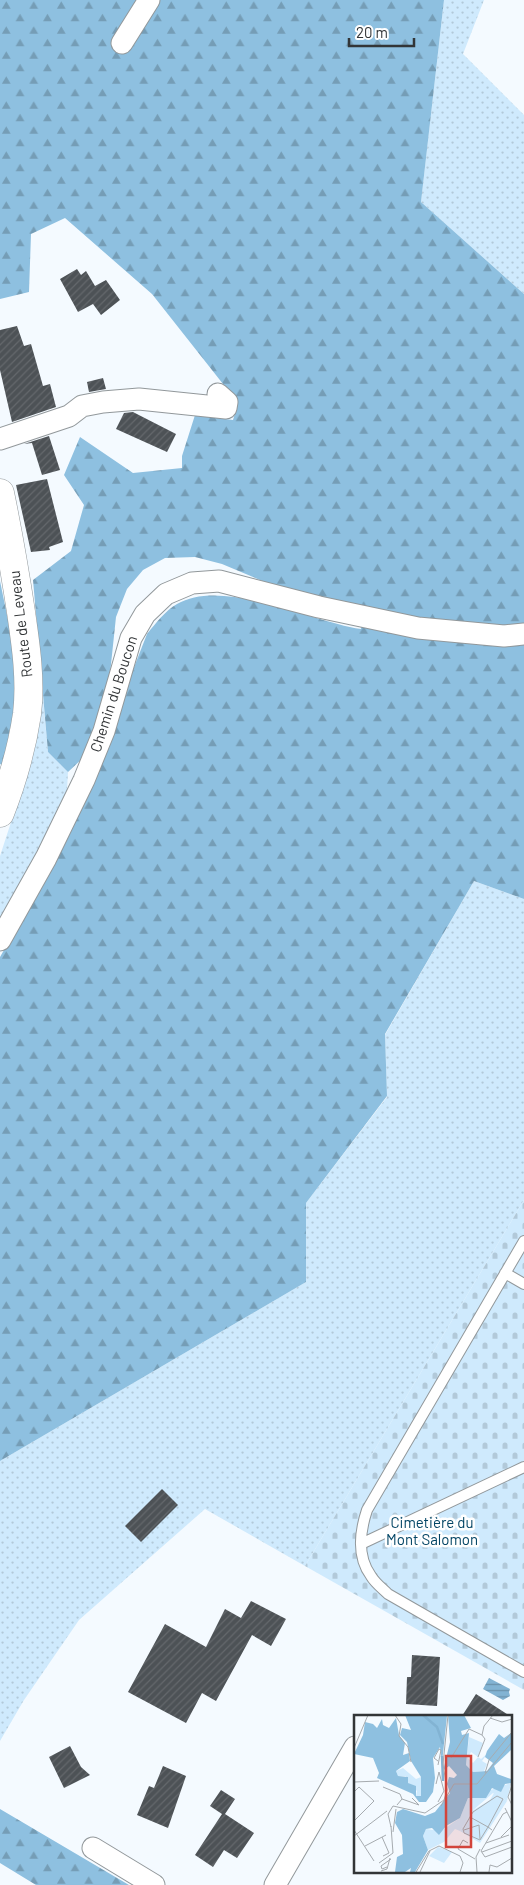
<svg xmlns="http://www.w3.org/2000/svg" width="524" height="1885" font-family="Barlow,sans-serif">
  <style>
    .grass { fill: url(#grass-dots) }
    .forest { fill: url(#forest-firs) }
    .cemetery { fill: url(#cemetery-stones) }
    .water { fill: url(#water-rules) }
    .building { fill: url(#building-hatch) }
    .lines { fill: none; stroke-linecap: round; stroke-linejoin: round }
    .lane-casing { stroke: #92989b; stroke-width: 12 }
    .street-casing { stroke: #92989b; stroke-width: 23 }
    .secondary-casing { stroke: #92989b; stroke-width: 29 }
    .lane { stroke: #fff; stroke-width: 10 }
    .street { stroke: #fff; stroke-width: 21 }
    .secondary { stroke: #fff; stroke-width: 28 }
    .labels { text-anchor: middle; stroke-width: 5; stroke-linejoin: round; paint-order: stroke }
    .street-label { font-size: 15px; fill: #323537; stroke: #fff }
    .park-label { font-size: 15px; fill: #034565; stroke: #fff }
    .inset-river { fill: none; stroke: #82b3d3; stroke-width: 2.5 }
    .inset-road { fill: none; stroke: #a6abaf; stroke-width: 1 }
    .view { fill: #d2443b; fill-opacity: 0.15; stroke: #d2443b; stroke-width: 2.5 }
    .inset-edge { fill: none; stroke: #323537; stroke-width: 2.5 }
  </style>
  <defs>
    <pattern id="grass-dots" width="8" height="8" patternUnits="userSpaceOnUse" patternTransform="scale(1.25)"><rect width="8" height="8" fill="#cfeafd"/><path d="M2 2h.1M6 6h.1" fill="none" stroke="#b2c9d9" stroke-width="1.8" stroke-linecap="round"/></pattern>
    <pattern id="forest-firs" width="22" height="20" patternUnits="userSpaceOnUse" patternTransform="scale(1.25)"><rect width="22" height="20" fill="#8ec0e0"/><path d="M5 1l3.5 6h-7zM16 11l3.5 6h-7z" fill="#759db6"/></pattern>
    <pattern id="cemetery-stones" width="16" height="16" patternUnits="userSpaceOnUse" patternTransform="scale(1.25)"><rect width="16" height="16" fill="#cfeafd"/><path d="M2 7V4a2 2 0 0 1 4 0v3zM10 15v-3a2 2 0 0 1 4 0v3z" fill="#b2c9d9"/></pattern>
    <pattern id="water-rules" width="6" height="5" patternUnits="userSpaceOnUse" patternTransform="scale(1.25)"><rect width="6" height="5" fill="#82b3d3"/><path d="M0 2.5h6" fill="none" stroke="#6b92ac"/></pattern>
    <pattern id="building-hatch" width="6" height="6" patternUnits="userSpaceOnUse" patternTransform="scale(1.25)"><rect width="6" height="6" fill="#4d5256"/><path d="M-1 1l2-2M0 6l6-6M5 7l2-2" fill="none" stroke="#64686c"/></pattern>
  </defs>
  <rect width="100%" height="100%" fill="#f4faff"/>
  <path class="grass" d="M444,0H484L463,54L524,115V294L421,202Z
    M43,698L48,752L68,772L67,790L0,927V856L30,764Z
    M474,881L524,899V1200L305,1566L205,1509L79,1620L24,1700L0,1741V1461L306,1282V1203L387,1097L385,1035Z"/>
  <path class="forest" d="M0,0H444L421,202L524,294V899L474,881L385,1034L387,1096L306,1203V1282L0,1461V957L47,875L95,767L147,634C156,623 165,611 177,604C223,577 312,622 361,629L358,609L286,591L222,564L195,557L165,558L143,570L127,589L116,617L109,683L85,756L68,772L48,752L33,580L71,551L84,505L64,475L80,437L133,473L182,468V456L195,415L233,420L238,403L152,294L65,218L31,234L29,292L0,299Z
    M0,581L17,664L13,719L2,765L0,764Z
    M0,1809L129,1885H36L0,1863Z"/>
  <path class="cemetery" d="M524,1200V1690L305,1566Z"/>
  <path class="water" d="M489,1678L510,1689L509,1692L510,1696L503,1700L483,1689Z"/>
  <path class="building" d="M77,269L81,275L86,271L95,286L106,280L120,300L101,315L93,304L78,312L60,279Z
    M17,326L24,346L31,344L43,386L50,384L56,407L12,422L0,370V330Z
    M103,378L106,389L89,392L87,382Z
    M133,412L176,434L167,452L116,429L124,413Z
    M49,436L60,470L42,475L32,443L24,444Z
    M47,479L63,542L49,547L50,550L31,552L16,485Z
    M162,1489L178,1505L141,1542L125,1526Z
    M251,1601L286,1619L271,1646L252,1635L216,1701L202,1693L186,1723L128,1692L165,1624L206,1647L225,1609L241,1618Z
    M412,1655L440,1657L437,1706L406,1704L407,1677H411Z
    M476,1694L510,1716H462Z
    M70,1746L81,1767L90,1775L64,1788L49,1757Z
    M163,1766L186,1776L168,1828L137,1815L149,1786L154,1788Z
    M221,1790L235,1799L225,1814L254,1833L237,1858L224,1850L213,1867L195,1855L222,1814L210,1806Z"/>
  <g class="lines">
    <defs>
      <path id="lane" d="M524,1241L367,1510C360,1531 357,1557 371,1576C375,1583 382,1588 388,1594L524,1672
        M505,1273L524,1284
        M361,1544L524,1467"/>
      <path id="street" d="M122,43L149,0
        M0,439L69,416L82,406L103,402L139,399L226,408L227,402L218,394
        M0,940L46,858L84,780L104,731L131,638L145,614L166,594L192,583L219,581L319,607L418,628L504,636L524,634
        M93,1848L154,1885
        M275,1885L355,1747"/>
      <path id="secondary" d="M0,493C8,532 15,572 21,612C26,646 31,681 27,714C22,748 12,782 0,813"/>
    </defs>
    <use href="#lane" class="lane-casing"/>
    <use href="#street" class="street-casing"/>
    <use href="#secondary" class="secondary-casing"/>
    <use href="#lane" class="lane"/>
    <use href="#street" class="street"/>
    <use href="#secondary" class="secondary"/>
  </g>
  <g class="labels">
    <g class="street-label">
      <text transform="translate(21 624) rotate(-97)" y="5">Route de Leveau</text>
      <text transform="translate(114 694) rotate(-72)" y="5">Chemin du Boucon</text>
    </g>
    <g class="park-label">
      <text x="432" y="1528">Cimetière du<tspan x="432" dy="17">Mont Salomon</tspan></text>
    </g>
  </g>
  <g transform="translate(354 1715)">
    <rect width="158" height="158" fill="#f4faff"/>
    <path d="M115,22L129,28L124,42L117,37L114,43L119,48L124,42L127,44L134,38L128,46L133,49L130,56L119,57L112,50ZM49,53L62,64L67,62V81H62L63,76L54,68L52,61H44L42,56ZM157,68L153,86L139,78L118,96L106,116L101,114L90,127L74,135L69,121L72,114L87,116L106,103L114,83ZM84,132L98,137L90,148L75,141Z" fill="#cfeafd"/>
    <path d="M51,0L93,1L88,48L86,32L79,43L81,63L79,77L72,87H65L59,79L23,63L25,58L19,43L0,39L9,20L11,7L19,9L23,13L28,4L29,10L35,13L42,3L45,20L51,28L49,40L55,38L56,46L42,56L44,61L54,62V68L62,71V81H67V62L57,46L53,27L46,20L48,13L57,15ZM94,0H110L117,13L107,16L108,20L115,18L112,50L119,57L133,56L139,48L131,42L133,36L145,19L150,23L157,18V35L140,51L143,59L157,64V68L151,69L147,77L138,73L132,83H114L106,103L92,111L85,120L78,113L72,114L69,121L74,135L61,157H56L57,153L51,157H41L43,142L49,139L48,120L41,108L43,97L49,94L71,101L81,97L96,78L93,69L95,62L100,63L103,60L95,51L90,55V52L96,27Z" fill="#8ec0e0"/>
    <path d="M140,78L153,86L126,128L106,116L118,96L136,85Z" fill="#cfeafd"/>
    <path class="inset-river" d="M69,0L83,12L89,29M88,41L89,66"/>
    <path class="inset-road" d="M41,0L47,9L45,21L54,32L57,47M136,3L148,7L158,4M0,33L14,0M124,42L131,24L128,20L130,11L139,0M97,43L115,14L128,20M84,50L87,35L85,34L80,43L84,46M131,58L135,45L158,17M0,67L25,66M82,69L85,57L90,76L84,87M158,70L154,82L158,90M29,72L46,79L48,84M0,77L5,72L20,86L0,106M43,90L48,84L65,90L58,83M87,91L100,69H123L158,27M151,93L158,107M153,97L149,99L127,136L131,142L158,132M116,102L134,112L126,125L110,118L109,114L116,102L119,97L143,81L149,84L134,112L138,115M37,112L34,99L39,91L71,98L90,85L93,75L89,49L94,0M0,115L20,146M110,115L125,110L126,124M39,117L42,94M0,121L33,96M28,122L35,138L29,141M147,122L158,111M114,128L109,125L104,134L121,144M132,128L155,120M11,131L32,120M128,137L158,126M25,148L39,138L37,111M33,152L28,154L27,151L37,144M27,156L33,154L36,143M62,157L75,136L85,131L106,141L109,148L106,157M66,157L76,136M123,157L122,142L126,134M135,157L136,150L143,152L158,143"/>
    <path class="view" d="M92,41H117V132H92Z"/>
    <rect width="158" height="158" class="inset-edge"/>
  </g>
  <path d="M349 38v8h65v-8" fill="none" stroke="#323537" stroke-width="2.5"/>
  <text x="356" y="38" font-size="15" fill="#323537" stroke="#ffffff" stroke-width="4" paint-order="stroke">20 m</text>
</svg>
